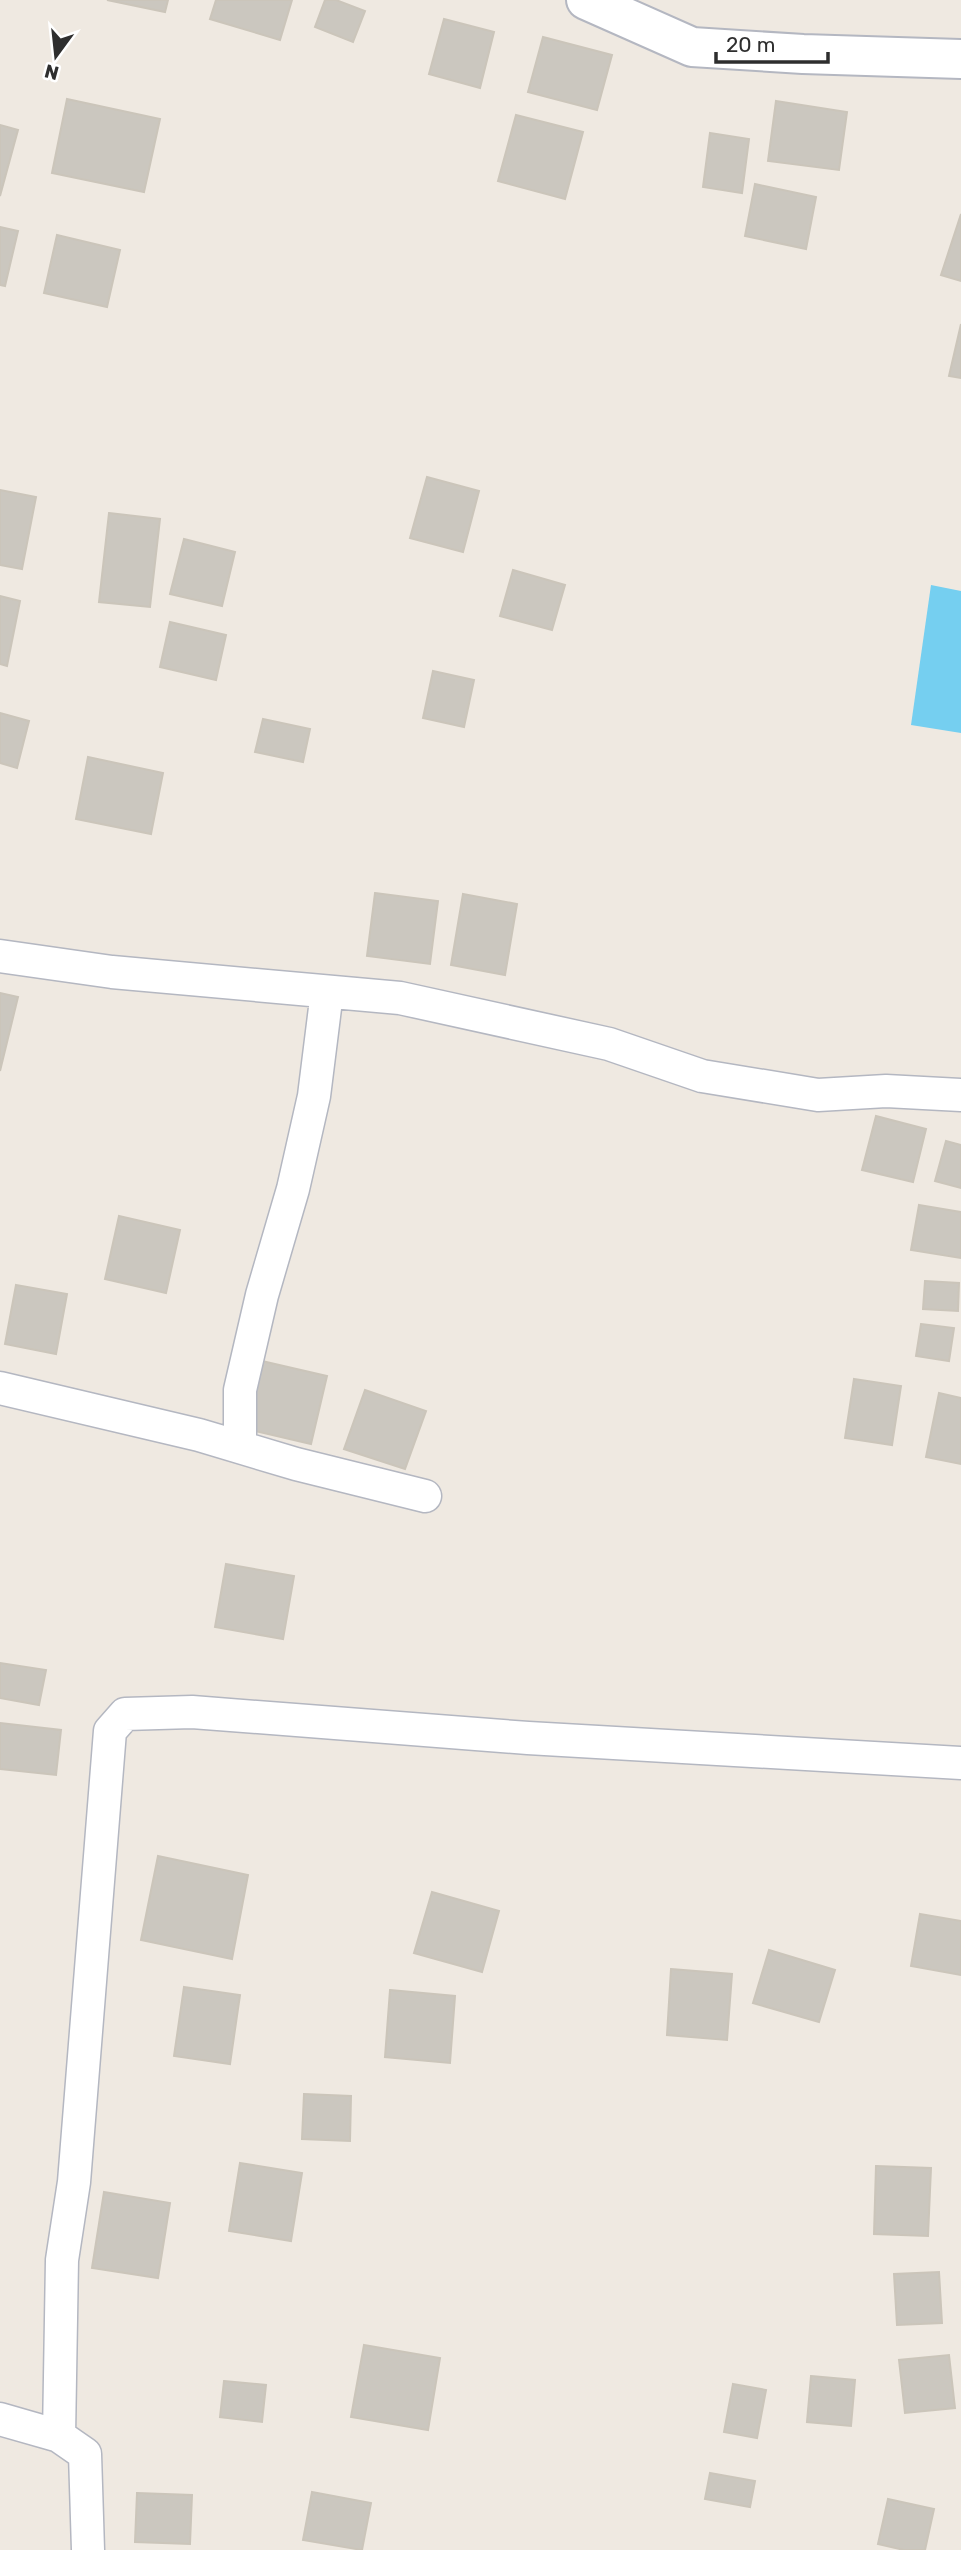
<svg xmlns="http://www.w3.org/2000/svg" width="961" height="2550" font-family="Rubik,sans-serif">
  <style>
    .water { fill: #75cff0 }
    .building { fill: #cbc7bf; stroke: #cbc5ba; stroke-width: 2 }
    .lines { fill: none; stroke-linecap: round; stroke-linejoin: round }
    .street-casing { stroke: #b4b7c1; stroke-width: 35 }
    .secondary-casing { stroke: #b4b7c1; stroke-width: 42 }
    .street { stroke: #fff; stroke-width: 32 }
    .secondary { stroke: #fff; stroke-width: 38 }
  </style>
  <rect width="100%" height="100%" fill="#efe9e1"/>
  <path class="water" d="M931,585L961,591V733L911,725Z"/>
  <path class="building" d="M107,0H168L165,12Z
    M216,0H292L280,40L210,19Z
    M325,0H336L365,11L353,42L315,27Z
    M444,19L494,32L480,88L429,74Z
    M543,37L612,55L597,110L528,92Z
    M67,99L160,119L144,192L52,173Z
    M776,101L847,112L839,170L768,161Z
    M516,115L583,132L565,199L498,181Z
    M0,125L18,130L0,196Z
    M710,133L749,139L742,193L703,187Z
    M755,184L816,197L806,249L745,236Z
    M961,214V281L941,275Z
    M0,227L18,231L5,286L0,285Z
    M57,235L120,250L107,307L44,293Z
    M961,324V378L949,376Z
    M427,477L479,491L463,552L410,538Z
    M0,490L36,497L22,569L0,565Z
    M109,513L160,519L150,607L99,602Z
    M184,539L235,552L222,606L170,594Z
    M513,570L565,585L552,630L500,616Z
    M0,596L20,601L7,666L0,664Z
    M170,622L226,635L216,680L160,667Z
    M433,671L474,680L464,727L423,718Z
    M0,713L29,721L17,768L0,763Z
    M263,719L310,729L303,762L255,752Z
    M88,757L163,773L151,834L76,819Z
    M375,893L438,901L430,964L367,956Z
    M463,894L517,904L505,975L451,965Z
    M0,993L18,997L0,1071Z
    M876,1116L926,1129L913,1182L862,1170Z
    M946,1141L961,1145V1188L935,1181Z
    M919,1205L961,1212V1258L911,1250Z
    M119,1216L180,1230L166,1293L105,1279Z
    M925,1281L959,1283L958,1311L923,1309Z
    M16,1285L67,1294L56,1354L5,1344Z
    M921,1324L954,1328L949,1361L916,1356Z
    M262,1361L327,1376L311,1444L246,1429Z
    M854,1379L901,1386L892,1445L845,1438Z
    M365,1390L426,1411L405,1469L344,1449Z
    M939,1393L961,1398V1464L926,1457Z
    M226,1564L294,1576L283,1639L215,1627Z
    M0,1663L46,1670L39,1705L0,1698Z
    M0,1723L61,1730L56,1775L0,1769Z
    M158,1856L248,1875L232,1959L141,1940Z
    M432,1892L499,1911L482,1972L414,1953Z
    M920,1914L961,1921V1975L911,1966Z
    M769,1950L835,1970L819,2022L753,2003Z
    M671,1969L732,1974L727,2040L667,2035Z
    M184,1987L240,1995L230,2064L174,2056Z
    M390,1990L455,1996L450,2063L385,2057Z
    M304,2094L351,2096L350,2141L302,2139Z
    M240,2163L302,2173L291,2241L229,2231Z
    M876,2166L931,2168L928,2236L874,2234Z
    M104,2192L170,2203L158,2278L92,2268Z
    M939,2272L942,2323L897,2325L894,2274Z
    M364,2345L440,2358L428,2430L351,2417Z
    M949,2355L955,2408L905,2413L899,2360Z
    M811,2376L855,2380L851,2426L807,2422Z
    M224,2381L266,2385L262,2422L220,2417Z
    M733,2384L766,2390L757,2438L724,2432Z
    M710,2473L755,2481L750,2507L705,2499Z
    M312,2492L371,2503L362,2550L303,2540Z
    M137,2493L192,2495L190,2544L135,2542Z
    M888,2499L934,2509L925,2550H904L878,2544Z"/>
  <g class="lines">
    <defs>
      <path id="street" d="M0,956L112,972L400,998L609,1044L702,1076L818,1095L886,1091L961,1095
        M0,1388L199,1435L296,1464L425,1496
        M240,1447V1390L262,1295L293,1189L314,1096L327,992
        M0,2419L59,2436L85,2454L88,2550
        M59,2436L62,2260L74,2182L110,1731L125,1714L192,1712L528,1738L961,1763"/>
      <path id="secondary" d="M586,0L692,47L803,54L961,59"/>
    </defs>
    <use href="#street" class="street-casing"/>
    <use href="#secondary" class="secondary-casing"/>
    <use href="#street" class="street"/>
    <use href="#secondary" class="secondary"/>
  </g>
  <g transform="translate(56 56) rotate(195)" stroke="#ffffff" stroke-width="5" paint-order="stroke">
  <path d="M0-5L12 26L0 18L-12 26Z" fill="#2e2e2e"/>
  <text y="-10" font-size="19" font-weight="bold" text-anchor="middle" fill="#2e2e2e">N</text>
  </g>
  <path d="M716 52v10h112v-10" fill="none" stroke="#2e2e2e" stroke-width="3.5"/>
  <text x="726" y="52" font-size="21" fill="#2e2e2e" stroke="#ffffff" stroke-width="5" paint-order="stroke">20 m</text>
</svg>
